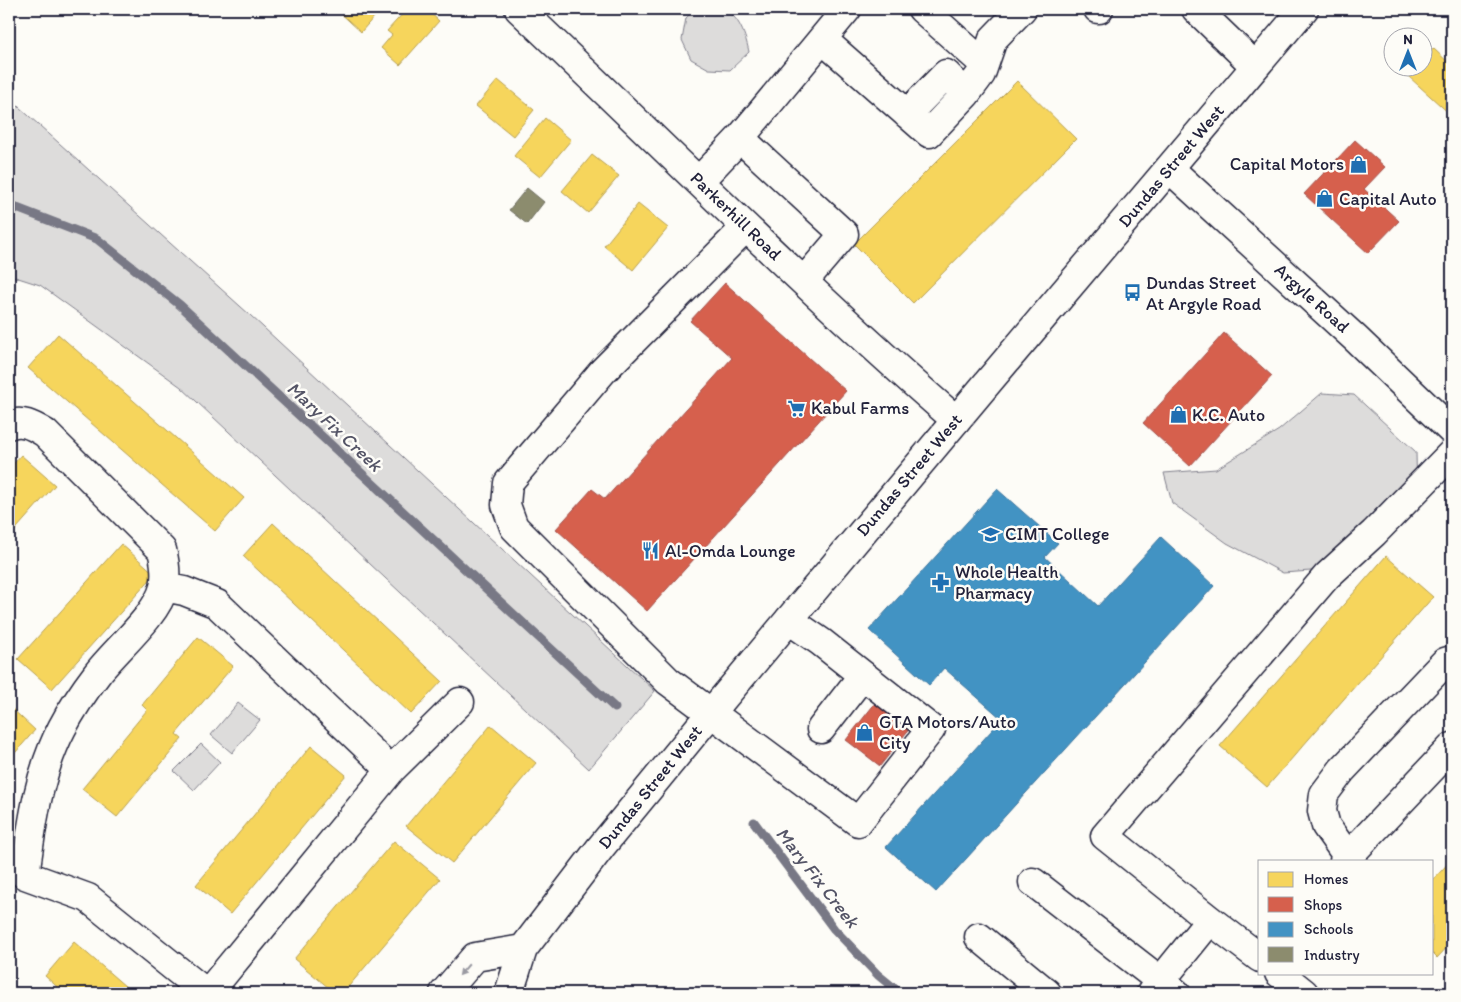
<svg xmlns="http://www.w3.org/2000/svg" width="1461" height="1002" font-family="Itim,sans-serif">
  <style>
    .green { fill: #dddcdb; stroke: #807f8b }
    .homes { fill: #f6d55c; stroke: #b69f52 }
    .shops { fill: #d6604d; stroke: #a04d48 }
    .schools { fill: #4393c3; stroke: #39719a }
    .industry { fill: #8c8c6e; stroke: #6c6c5f }
    .lines { fill: none; stroke-linecap: round; stroke-linejoin: round }
    .stream { stroke: #787885; stroke-width: 9 }
    .minor-casing { stroke: #22223b; stroke-width: 31 }
    .major-casing { stroke: #22223b; stroke-width: 31 }
    .minor { stroke: #fdfcf7; stroke-width: 28 }
    .major { stroke: #fdfcf7; stroke-width: 28 }
    .oneway { fill: #9a9aa2 }
    .labels { text-anchor: middle; stroke-width: 5; stroke-linejoin: round; paint-order: stroke }
    .poi-label { font-size: 18px; fill: #22223b; stroke: #fdfcf7; text-anchor: start }
    .street-label { font-size: 18px; fill: #22223b; stroke: #fdfcf7 }
    .water-label { font-size: 19px; font-style: italic; fill: #545466; stroke: #fdfcf7 }
  </style>
  <rect width="100%" height="100%" fill="#fdfcf7"/>
  <filter id="ink" filterUnits="userSpaceOnUse"><feTurbulence type="fractalNoise" baseFrequency=".02" numOctaves="2"/><feDisplacementMap in="SourceGraphic" scale="10" xChannelSelector="R" yChannelSelector="G"/><feConvolveMatrix kernelMatrix="1 2 1 2 8 2 1 2 1" color-interpolation-filters="sRGB"/></filter>
  <g filter="url(#ink)">
    <path class="green" d="M695,9C703,9 716,6 723,9C739,15 746,37 749,52L730,70L709,69L691,59L682,40L686,18Z
      M9,98L250,315L655,691L589,769L181,387L40,285L9,275Z
      M1322,393L1354,395L1416,452L1417,503L1376,509L1325,570L1283,573L1227,543L1172,503L1164,473L1216,469L1279,430Z
      M238,703L260,720L232,753L211,735Z
      M201,744L220,762L194,790L174,771Z"/>
    <path class="homes" d="M336,9H381L361,32Z
      M407,9H426L439,21L400,65L381,48L392,35L387,31Z
      M1433,48L1452,66V116L1408,76L1416,68H1424V59Z
      M498,80L534,110L513,136L476,106Z
      M1017,81L1076,139L913,303L854,244Z
      M545,118L571,140L540,177L514,156Z
      M592,155L619,176L588,213L562,191Z
      M638,204L668,228L633,270L604,246Z
      M58,334L244,498L215,531L28,368Z
      M21,455L55,485L9,537V469Z
      M273,523L442,681L411,714L243,556Z
      M121,544L155,574L52,689L18,659Z
      M1386,556L1433,597L1267,787L1220,746Z
      M198,637L233,666L176,734L182,739L117,817L82,789L147,710L142,705Z
      M9,706L35,730L9,760Z
      M491,725L536,763L452,863L406,826Z
      M311,746L346,775L230,914L196,885Z
      M394,841L440,879L343,993H335L294,959Z
      M1452,859V942L1437,958L1432,953V881Z
      M74,942L133,993H64L45,976Z"/>
    <path class="shops" d="M1355,140L1385,167L1364,189L1399,221L1368,253L1304,194Z
      M725,283L846,391L647,611L556,529L592,489L605,499L732,358L690,321Z
      M1224,333L1272,376L1190,466L1143,423Z
      M876,702L910,728L880,766L846,740Z"/>
    <path class="schools" d="M997,489L1058,543L1045,557L1098,606L1161,537L1214,586L936,892L886,847L1002,719L944,668L929,685L869,630Z"/>
    <path class="industry" d="M527,188L544,202L527,224L509,210Z"/>
    <g class="lines">
      <path class="stream" d="M9,205L97,239L180,305L615,708
        M754,822L834,929L878,975L900,993"/>
      <defs>
        <path id="minor" d="M519,9C664,146 805,289 956,420
          M922,9L984,64
          M1098,9H1099
          M1196,9L1255,66
          M822,39L929,133L966,94L981,74L993,39L1022,9
          M907,114L946,74L966,94
          M740,138L844,234L804,281
          M1170,169L1356,339L1452,431
          M699,181L740,138L847,9
          M746,227L603,371L508,483L506,505L514,527L668,681L858,822L931,729L821,642L789,620
          M9,425C22,419 33,426 45,433L162,550C165,562 167,574 164,587C157,616 116,649 97,674C84,691 72,709 62,728C38,774 32,824 25,875
          M164,587L184,591L217,604L391,770
          M821,729L863,675
          M1348,857L1326,826L1322,811L1324,794L1342,770L1445,662L1452,660
          M1344,861L1452,747
          M25,875L88,898L206,993
          M1033,882L1176,993
          M979,937L1047,993
          M1260,958L1210,920L1105,836L1327,576L1374,533L1452,453
          M1279,973L1304,993
          M208,993L391,770L460,702
          M1151,993L1210,920"/>
        <path id="major" d="M444,993L475,957L523,949
          M509,993L523,949L601,847L710,714L989,381L1304,9"/>
      </defs>
      <use href="#minor" class="minor-casing"/>
      <use href="#major" class="major-casing"/>
      <use href="#minor" class="minor"/>
      <use href="#major" class="major"/>
    </g>
    <defs><path id="oneway-solid" d="M-6-.8H1V-3.2L6.5 0L1 3.2V.8H-6Z" transform="scale(1.25)"/></defs>
    <use class="oneway" href="#oneway-solid" transform="translate(464 970) rotate(130)"/>
  </g>
  <defs>
    <symbol id="shop-bare" viewBox="-9 -9 18 18"><path d="M-5-2.5h2.3a2.7 3.5 0 0 1 5.4 0H5L5.5 6h-11ZM-1.5-2.5h3a1.5 2.3 0 0 0-3 0Z" fill="#1f6fb2" stroke="#fdfcf7" stroke-width="2.5" paint-order="stroke"/></symbol>
    <symbol id="bus-bare" viewBox="-9 -9 18 18"><path d="M-5-6H5V4H4V6H2V4H-2V6H-4V4H-5ZM-3.5-4V0h7V-4ZM-3.5 1.2v1.5H-2V1.2ZM2 1.2v1.5H3.5V1.2Z" fill="#1f6fb2" stroke="#fdfcf7" stroke-width="2.5" paint-order="stroke"/></symbol>
    <symbol id="supermarket-bare" viewBox="-9 -9 18 18"><path d="M-6-5.5h2.5l.6 2H6L4.5 2H-2.5L-4.4-4H-6ZM-1.5 3.2a1.3 1.3 0 1 0 .1 0ZM3 3.2a1.3 1.3 0 1 0 .1 0Z" fill="#1f6fb2" stroke="#fdfcf7" stroke-width="2.5" paint-order="stroke"/></symbol>
    <symbol id="university-bare" viewBox="-9 -9 18 18"><path d="M0-5L7-2L0 1L-7-2ZM-4 1L0 2.5L4 1V4Q0 6-4 4Z" fill="#1f6fb2" stroke="#fdfcf7" stroke-width="2.5" paint-order="stroke"/></symbol>
    <symbol id="restaurant-bare" viewBox="-9 -9 18 18"><path d="M-5-6h1v4h1v-4h1v4h1v-4h1v5L-1.5 .5V6h-2V.5L-5-1ZM5-6V6H3V1.5H1.5Q1.5-4 5-6Z" fill="#1f6fb2" stroke="#fdfcf7" stroke-width="2.5" paint-order="stroke"/></symbol>
    <symbol id="pharmacy-bare" viewBox="-9 -9 18 18"><path d="M-2-6h4v4h4v4h-4v4h-4v-4h-4v-4h4Z" fill="#1f6fb2" stroke="#fdfcf7" stroke-width="2.5" paint-order="stroke"/></symbol>
  </defs>
  <g fill-rule="evenodd">
    <use href="#shop-bare" x="1346" y="152" width="25" height="25"/>
    <use href="#shop-bare" x="1312" y="186" width="25" height="25"/>
    <use href="#bus-bare" x="1120" y="280" width="25" height="25"/>
    <use href="#supermarket-bare" x="784" y="396" width="25" height="25"/>
    <use href="#shop-bare" x="1166" y="402" width="25" height="25"/>
    <use href="#university-bare" x="978" y="522" width="25" height="25"/>
    <use href="#restaurant-bare" x="638" y="538" width="25" height="25"/>
    <use href="#pharmacy-bare" x="928" y="570" width="25" height="25"/>
    <use href="#shop-bare" x="852" y="720" width="25" height="25"/>
  </g>
  <g class="labels">
    <g class="poi-label">
      <text x="1344" y="170" text-anchor="end">Capital Motors</text>
      <text x="1339" y="205">Capital Auto</text>
      <text x="1146" y="289">Dundas Street<tspan x="1146" dy="21">At Argyle Road</tspan></text>
      <text x="811" y="414">Kabul Farms</text>
      <text x="1192" y="421">K.C. Auto</text>
      <text x="1005" y="540">CIMT College</text>
      <text x="665" y="557">Al-Omda Lounge</text>
      <text x="955" y="578">Whole Health<tspan x="955" dy="21">Pharmacy</tspan></text>
      <text x="879" y="728">GTA Motors/Auto<tspan x="879" dy="21">City</tspan></text>
    </g>
    <g class="street-label">
      <text transform="translate(1171 166) rotate(-50)" y="6">Dundas Street West</text>
      <text transform="translate(736 216) rotate(44)" y="6">Parkerhill Road</text>
      <text transform="translate(1312 298) rotate(42)" y="6">Argyle Road</text>
      <text transform="translate(909 475) rotate(-50)" y="6">Dundas Street West</text>
      <text transform="translate(650 787) rotate(-51)" y="6">Dundas Street West</text>
    </g>
    <g class="water-label">
      <text transform="translate(335 426) rotate(43)" y="7">Mary Fix Creek</text>
      <text transform="translate(818 877) rotate(52)" y="7">Mary Fix Creek</text>
    </g>
  </g>
  <rect width="1461" height="1002" fill="none" stroke="#fdfcf7" stroke-width="30"/>
  <rect x="15" y="15" width="1431" height="972" fill="none" stroke="#22223b" stroke-width="2" filter="url(#ink)"/>
  <rect x="1258" y="860" width="175" height="115" fill="#fdfcf7" stroke="#a5a5ac"/>
  <rect x="1268" y="872" width="25" height="15" fill="#f6d55c" stroke="#a5a5ac"/>
  <text x="1304" y="884" font-size="15" fill="#22223b">Homes</text>
  <rect x="1268" y="897" width="25" height="15" fill="#d6604d" stroke="#a5a5ac"/>
  <text x="1304" y="910" font-size="15" fill="#22223b">Shops</text>
  <rect x="1268" y="922" width="25" height="15" fill="#4393c3" stroke="#a5a5ac"/>
  <text x="1304" y="934" font-size="15" fill="#22223b">Schools</text>
  <rect x="1268" y="947" width="25" height="15" fill="#8c8c6e" stroke="#a5a5ac"/>
  <text x="1304" y="960" font-size="15" fill="#22223b">Industry</text>
  <g transform="translate(1408 52)"><circle r="24" fill="#fdfcf7" stroke="#a5a5ac"/>
  <path d="M0-4L9 19L0 12L-9 19Z" fill="#1f6fb2"/>
  <text y="-8" font-size="14" font-weight="bold" text-anchor="middle" fill="#22223b">N</text>
  </g>
</svg>
